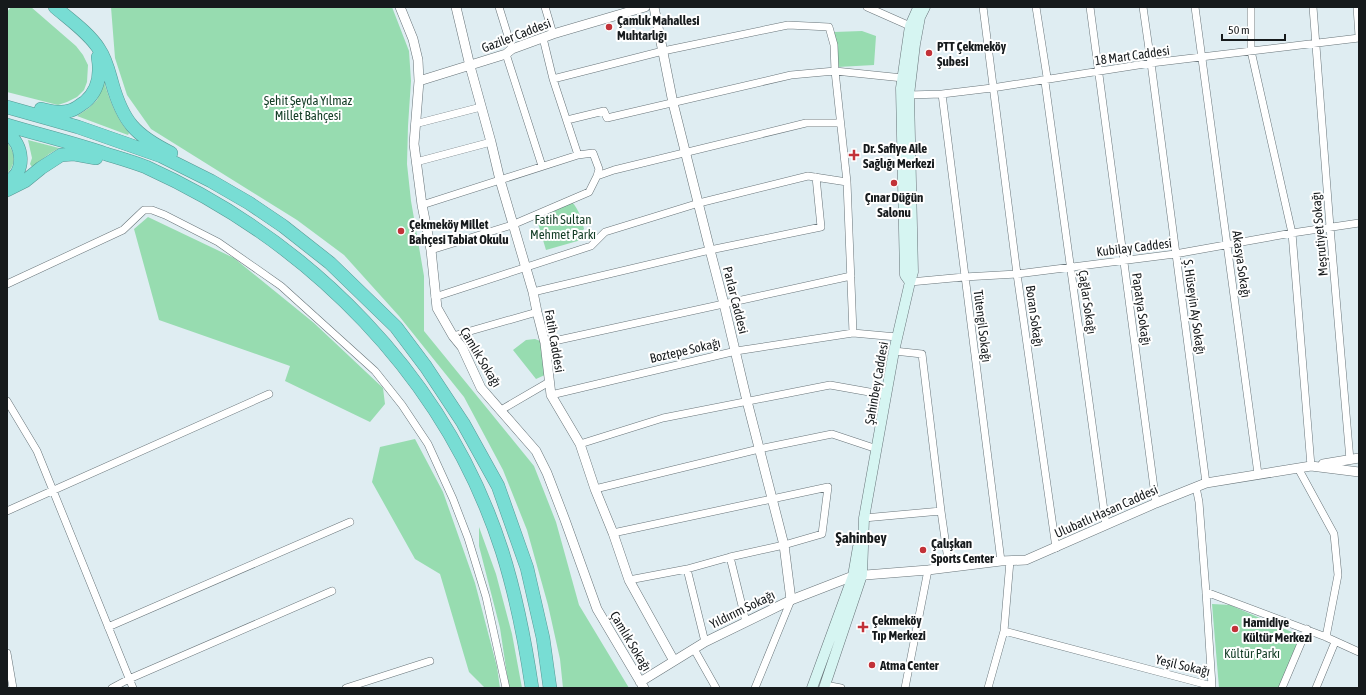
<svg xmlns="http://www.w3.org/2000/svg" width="1366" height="695" font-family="'Asap Condensed',sans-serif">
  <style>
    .green { fill: #97dcb0 }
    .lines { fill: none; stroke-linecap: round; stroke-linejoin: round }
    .minor-casing { stroke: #687479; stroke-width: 8 }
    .tertiary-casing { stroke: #687479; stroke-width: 10 }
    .secondary-casing { stroke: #687479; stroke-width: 11 }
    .motorway-casing { stroke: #569994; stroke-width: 14 }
    .minor { stroke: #fff; stroke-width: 7 }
    .tertiary { stroke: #fff; stroke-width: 9 }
    .secondary { stroke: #d6f5f2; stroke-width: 10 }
    .motorway { stroke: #78ddd4; stroke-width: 13 }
    .poi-dot { fill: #c23238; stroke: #fff; stroke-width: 1.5 }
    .labels { text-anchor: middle; stroke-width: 4; stroke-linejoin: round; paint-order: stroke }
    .poi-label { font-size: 13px; font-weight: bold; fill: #161a1c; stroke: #fff; text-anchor: start }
    .street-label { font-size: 13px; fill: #161a1c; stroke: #fff }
    .park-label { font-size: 13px; fill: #133d26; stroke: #fff }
    .quarter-label { font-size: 15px; font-weight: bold; fill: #161a1c; stroke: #fff }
  </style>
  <rect width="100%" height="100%" fill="#dfedf2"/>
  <path class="green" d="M11,7H31L76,46L83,55L88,65L87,82L84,90L77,97L67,102L58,105L7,92V12Z
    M111,7H392L409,51L411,81L408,126L407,164L411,201L424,276V331L534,466L556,522L579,605L629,688H563L560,659L548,605L527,530L503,470L464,397L399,316L344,255L297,220L151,129L127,95L115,58Z
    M862,31L876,36L874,65L838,67L834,32Z
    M104,82C110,101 116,118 129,133L128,135L77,116L89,108L97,100Z
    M28,140L59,148L49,154L32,167L30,164L32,158Z
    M7,142C15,154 17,162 7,174Z
    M572,202C579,210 582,219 584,229L581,232V240L546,250L537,220Z
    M148,217L234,258L314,323L383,388L385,404L370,422L285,381L290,366L159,320L134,229Z
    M535,339L543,342L547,374L536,379L513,350L526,340Z
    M415,439L443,492L475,583L497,667L500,688H485L469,672L440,574L415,559L372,482L380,447Z
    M479,527L496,574L512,634L522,688H509L500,628L479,546Z
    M1212,604L1230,605L1301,636L1280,688H1219Z"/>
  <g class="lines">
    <defs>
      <path id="minor" d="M499,7L512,49
        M545,7L553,34
        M867,7L910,26
        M983,7L1017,274L1056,548
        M1036,7L1047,77L1045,82L1106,525
        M1090,7L1156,503
        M1143,7L1151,63L1206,483
        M1195,7L1258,474
        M1251,7V51L1292,233L1311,466
        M1313,7L1330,227L1350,460
        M1357,7L1359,36
        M543,38L553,79L578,155
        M506,54L542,166
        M553,79L663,51L788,25L829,27L834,45L835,71L847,182L853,333
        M942,94L1001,561
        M909,95L942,94L992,88L1151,63L1359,38
        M567,120L604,111L607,118L791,75L835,71L903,78
        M415,124L481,107
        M416,162L491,142
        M422,205L578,155L593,153L599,169L597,176
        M431,250L512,225L589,192L597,176L614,170L806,123H840
        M910,282L964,277L1017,274L1175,254L1292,233L1359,223
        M7,284L123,230L144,210H152L165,215L218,242L281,286L375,371L402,405L428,444L453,499L468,538L486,597L506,688
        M533,292L710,250L821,227L816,177
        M435,297L591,246L605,232L699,203L808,176L847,182
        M453,336L537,312
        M545,343L851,276
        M894,351L922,354L941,511L949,567
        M551,395L736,351L853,333L897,337
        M7,401L37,451L133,688
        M501,410L549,382
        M580,444L663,418L830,385L886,395
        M1298,468L1334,534L1338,575L1326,637
        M595,489L759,449L832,434L877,449
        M7,511L269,394
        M864,518L941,511
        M613,533L828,487L822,534L784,545L730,557L687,569L629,580
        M730,557L746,622
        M687,569L705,642
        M1206,592L1326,637L1359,652
        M108,627L350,522
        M1004,631L1212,686L1206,592L1199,502L1196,487
        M694,649L716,688
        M7,653L13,688
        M825,685L841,688
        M112,688L129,679L332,591
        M346,688L430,661
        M755,688L791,600
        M905,688L928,570
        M988,688L1004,631L1010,561
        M1282,688L1307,629
        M1316,688L1335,642"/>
      <path id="tertiary" d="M400,7L413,39L418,60L419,81L414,144L422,205L431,250L437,308L453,336L462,347L481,388L536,451L547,473L565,520L597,609L644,688
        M456,7L470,66L491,142L500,180L533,292L537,312L545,343L551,395L580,444L595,489L613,533L629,580L674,661
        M654,7L673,103L710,250L724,304L747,401L784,545L791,600
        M419,81L506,54L512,49L553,34L645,7
        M1323,464L1359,458
        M640,682L705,642L791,600L853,576L928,570L1001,561L1026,560L1156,503L1206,483L1311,466L1359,472"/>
      <path id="secondary" d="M910,282L905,275L901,88L910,26L918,8
        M812,688L853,576L858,547
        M824,688L862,575L864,518L894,351L910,282L913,272L909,95L915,44L920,17L925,7"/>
      <path id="motorway" d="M55,7C69,19 89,33 99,49C106,59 109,72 112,83C123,122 135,135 171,153
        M7,107L78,127L161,156L211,181L249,203L283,226L330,263L396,327L426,367L463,423L498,486L527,568L543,638L550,688
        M41,109C50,111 60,114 69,111C75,110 80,105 85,102C99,90 101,74 98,57
        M7,125C40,135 74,143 106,154C119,158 133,162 146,167C310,241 446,377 502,551C516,595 525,641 532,688
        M7,133C23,144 27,172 7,182
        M7,190L25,181L41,168L61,155L74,154L96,158"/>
    </defs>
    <use href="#minor" class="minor-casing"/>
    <use href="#tertiary" class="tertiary-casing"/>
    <use href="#secondary" class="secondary-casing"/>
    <use href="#motorway" class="motorway-casing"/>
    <use href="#minor" class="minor"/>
    <use href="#tertiary" class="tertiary"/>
    <use href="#secondary" class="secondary"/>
    <use href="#motorway" class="motorway"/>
  </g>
  <g class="poi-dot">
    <circle cx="609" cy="27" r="4"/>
    <circle cx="929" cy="53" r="4"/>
    <path d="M852 149h4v4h4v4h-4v4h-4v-4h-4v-4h4z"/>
    <circle cx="894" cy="183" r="4"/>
    <circle cx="401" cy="231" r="4"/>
    <circle cx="923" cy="550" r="4"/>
    <path d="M861 621h4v4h4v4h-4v4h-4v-4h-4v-4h4z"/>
    <circle cx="1235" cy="629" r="4"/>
    <circle cx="872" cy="665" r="4"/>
  </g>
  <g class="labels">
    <g class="poi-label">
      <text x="617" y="25">Çamlık Mahallesi<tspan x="617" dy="15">Muhtarlığı</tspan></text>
      <text x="937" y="51">PTT Çekmeköy<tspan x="937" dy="15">Şubesi</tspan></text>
      <text x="863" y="153">Dr. Safiye Aile<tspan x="863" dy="15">Sağlığı Merkezi</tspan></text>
      <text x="894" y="202" text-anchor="middle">Çınar Düğün<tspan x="894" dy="15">Salonu</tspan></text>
      <text x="409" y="229">Çekmeköy Millet<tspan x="409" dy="15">Bahçesi Tabiat Okulu</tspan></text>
      <text x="931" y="548">Çalışkan<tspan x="931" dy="15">Sports Center</tspan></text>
      <text x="872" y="625">Çekmeköy<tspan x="872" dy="15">Tıp Merkezi</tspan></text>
      <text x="1243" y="627">Hamidiye<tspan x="1243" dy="15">Kültür Merkezi</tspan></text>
      <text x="880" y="670">Atma Center</text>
    </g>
    <g class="street-label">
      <text transform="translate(516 35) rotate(-21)" y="5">Gaziler Caddesi</text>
      <text transform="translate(1132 55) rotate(-8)" y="5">18 Mart Caddesi</text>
      <text transform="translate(1319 234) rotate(-95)" y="5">Meşrutiyet Sokağı</text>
      <text transform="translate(1134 247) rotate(-7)" y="5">Kubilay Caddesi</text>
      <text transform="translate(1242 264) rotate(82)" y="5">Akasya Sokağı</text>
      <text transform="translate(736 300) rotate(76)" y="5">Parlar Caddesi</text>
      <text transform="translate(1088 302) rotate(82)" y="5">Çağlar Sokağı</text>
      <text transform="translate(1195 307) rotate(82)" y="5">Ş. Hüseyin Ay Sokağı</text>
      <text transform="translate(1142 309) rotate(82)" y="5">Papatya Sokağı</text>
      <text transform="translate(1035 316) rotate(82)" y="5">Boran Sokağı</text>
      <text transform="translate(983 326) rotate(83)" y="5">Tütengil Sokağı</text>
      <text transform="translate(555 341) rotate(80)" y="5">Fatih Caddesi</text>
      <text transform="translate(685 350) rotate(-13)" y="5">Boztepe Sokağı</text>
      <text transform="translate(481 357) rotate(59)" y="5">Çamlık Sokağı</text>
      <text transform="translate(876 383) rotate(-80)" y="5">Şahinbey Caddesi</text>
      <text transform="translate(1106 511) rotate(-24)" y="5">Ulubatlı Hasan Caddesi</text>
      <text transform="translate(742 609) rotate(-26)" y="5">Yıldırım Sokağı</text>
      <text transform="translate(631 641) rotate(59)" y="5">Çamlık Sokağı</text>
      <text transform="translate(1183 665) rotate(13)" y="5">Yeşil Sokağı</text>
    </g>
    <g class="park-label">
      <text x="308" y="105">Şehit Şeyda Yılmaz<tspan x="308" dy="15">Millet Bahçesi</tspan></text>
      <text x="563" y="224">Fatih Sultan<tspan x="563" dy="15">Mehmet Parkı</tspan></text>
      <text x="1252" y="658">Kültür Parkı</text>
    </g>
    <g class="quarter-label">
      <text x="861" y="543">Şahinbey</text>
    </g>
  </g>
  <rect width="1366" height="695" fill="none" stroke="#161a1c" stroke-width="16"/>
  <path d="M1222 34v6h63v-6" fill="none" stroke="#161a1c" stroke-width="2"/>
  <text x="1228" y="34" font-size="12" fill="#161a1c" stroke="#ffffff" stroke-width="3" paint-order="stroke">50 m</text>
</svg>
